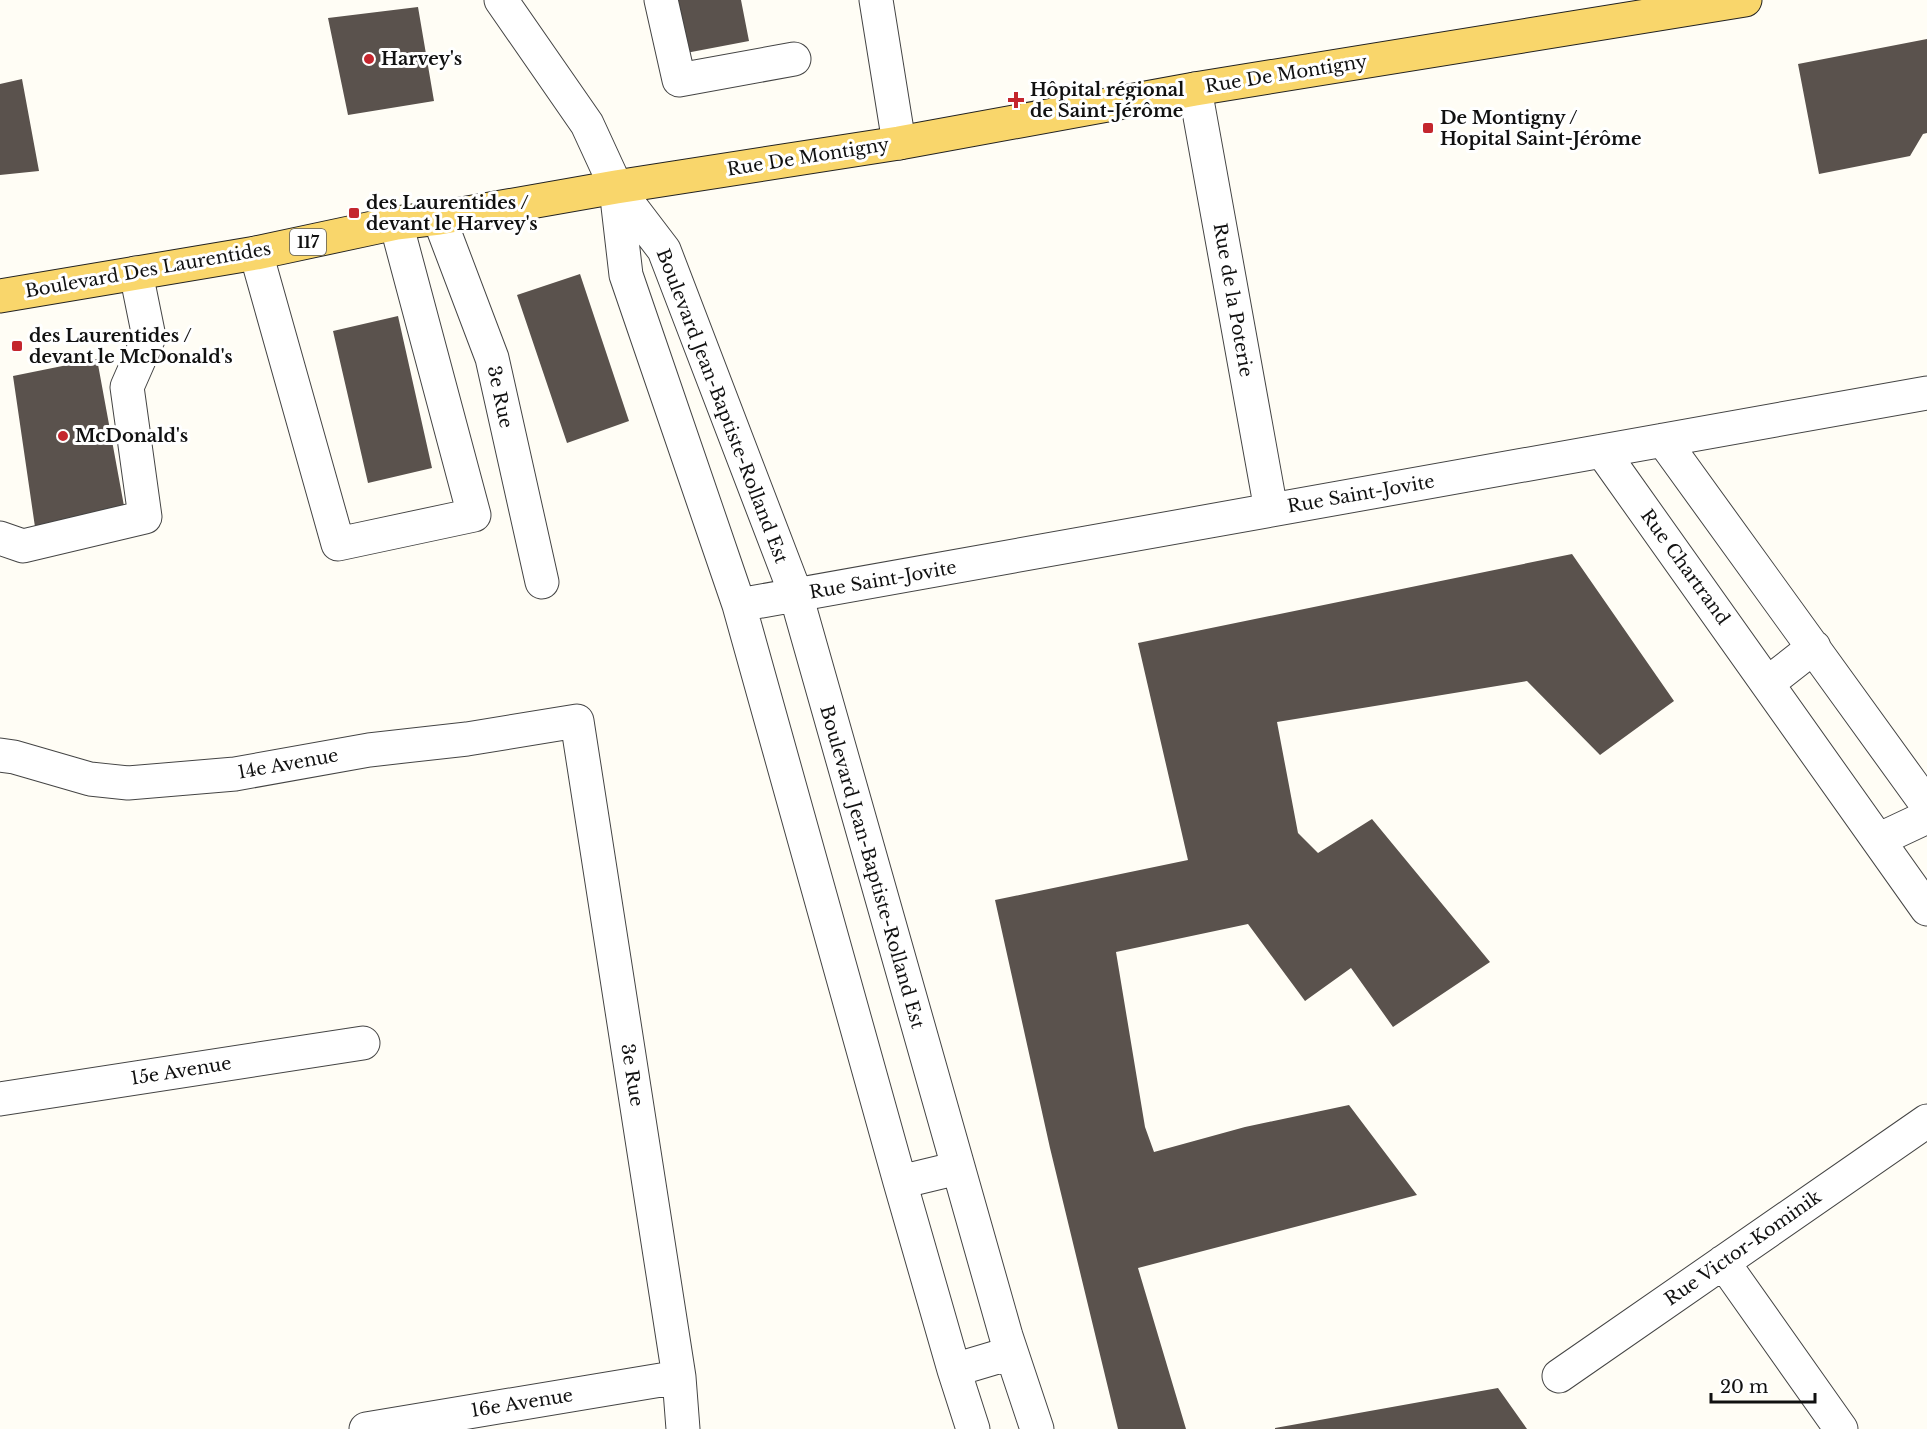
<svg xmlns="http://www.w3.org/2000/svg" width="1927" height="1429" viewBox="0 0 1927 1429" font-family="'Libre Baskerville',serif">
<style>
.building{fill:#5a524d}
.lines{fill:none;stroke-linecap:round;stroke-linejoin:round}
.minor-casing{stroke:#444;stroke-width:35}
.major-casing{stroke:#222;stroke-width:35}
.minor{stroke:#fff;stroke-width:33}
.major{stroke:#f9d66b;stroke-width:33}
.poi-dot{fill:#c4262e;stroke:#fff;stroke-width:2}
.labels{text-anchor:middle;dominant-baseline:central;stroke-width:6;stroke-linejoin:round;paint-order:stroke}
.shield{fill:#fff;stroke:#585858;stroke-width:1.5}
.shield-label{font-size:16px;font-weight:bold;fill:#111}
.poi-label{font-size:18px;font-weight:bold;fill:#111;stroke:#fff;text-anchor:start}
.street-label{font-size:18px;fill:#111;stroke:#fff}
</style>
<rect width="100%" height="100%" fill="#fffdf5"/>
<path class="building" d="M676,0H741L749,41L686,53Z
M418,7L434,101L348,115L328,18Z
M1927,39V133L1923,134L1910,156L1819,174L1798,64Z
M22,79L39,171L0,175V84Z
M580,274L629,421L567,443L517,295Z
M398,316L432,468L368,483L333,331Z
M97,359L124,506L35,527L13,376Z
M1572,554L1674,701L1600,755L1527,681L1277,722L1298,833L1318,853L1372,819L1490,962L1393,1027L1351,968L1305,1001L1248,924L1116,952L1145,1127L1154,1152L1245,1127L1349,1105L1417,1195L1138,1268L1186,1429H1118L1050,1148L995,900L1188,860L1138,643Z
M1498,1388L1527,1429H1275V1428Z"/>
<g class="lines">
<defs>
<path id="minor" d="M501,0L587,124L616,187L664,250L796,595L1006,1336L1037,1429
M661,0L679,80L794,59
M876,0L899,143
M1195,89L1271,510
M616,189L626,275L739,605L900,1182L954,1370L973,1429
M439,218L492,358L542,582
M256,253L338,544L474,515L396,223
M1663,440L1927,805
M1602,451L1927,909
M0,538L23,546L145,517L127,387L149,337L136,273
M739,605L1927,393
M1768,683L1814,647
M0,755L14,757L90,779L128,783L235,774L369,750L467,739L577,721L679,1377L683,1429
M1878,840L1927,817
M0,1099L363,1043
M900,1182L958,1168
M1723,1262L1841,1429
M954,1370L1011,1353
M1559,1376L1927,1121
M366,1429L679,1377"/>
<path id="major" d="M0,296L256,253L396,223L439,218L616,187L899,143L1195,89L1745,0"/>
</defs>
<use href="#minor" class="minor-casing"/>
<use href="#major" class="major-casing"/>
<use href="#minor" class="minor"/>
<use href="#major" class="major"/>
</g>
<g class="poi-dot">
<circle cx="369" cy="59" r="6"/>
<path d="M1013 91h6v6h6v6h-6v6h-6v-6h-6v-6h6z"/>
<rect x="1422" y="122" width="12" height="12" rx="3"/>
<rect x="348" y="207" width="12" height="12" rx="3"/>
<rect x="11" y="340" width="12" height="12" rx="3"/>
<circle cx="63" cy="436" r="6"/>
</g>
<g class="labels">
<rect class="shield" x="290" y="229" width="36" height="26" rx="4.5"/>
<g class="shield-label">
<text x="308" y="242">117</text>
</g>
<g class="poi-label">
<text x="381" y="59">Harvey's</text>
<text x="1030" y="90">Hôpital régional<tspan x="1030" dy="21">de Saint-Jérôme</tspan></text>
<text x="1440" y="118">De Montigny /<tspan x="1440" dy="21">Hopital Saint-Jérôme</tspan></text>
<text x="366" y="203">des Laurentides /<tspan x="366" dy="21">devant le Harvey's</tspan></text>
<text x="29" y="336">des Laurentides /<tspan x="29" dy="21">devant le McDonald's</tspan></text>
<text x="75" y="436">McDonald's</text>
</g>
<g class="street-label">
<text transform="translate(1286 74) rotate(-9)">Rue De Montigny</text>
<text transform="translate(808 157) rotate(-9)">Rue De Montigny</text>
<text transform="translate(148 270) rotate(-10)">Boulevard Des Laurentides</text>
<text transform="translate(1233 300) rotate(80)">Rue de la Poterie</text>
<text transform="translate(500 397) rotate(78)">3e Rue</text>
<text transform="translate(722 406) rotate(69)">Boulevard Jean-Baptiste-Rolland Est</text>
<text transform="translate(1361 494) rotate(-10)">Rue Saint-Jovite</text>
<text transform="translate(1685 567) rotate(54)">Rue Chartrand</text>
<text transform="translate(883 580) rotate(-10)">Rue Saint-Jovite</text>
<text transform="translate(288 764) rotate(-10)">14e Avenue</text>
<text transform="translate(872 867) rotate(74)">Boulevard Jean-Baptiste-Rolland Est</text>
<text transform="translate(181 1071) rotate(-9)">15e Avenue</text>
<text transform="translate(632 1075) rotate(81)">3e Rue</text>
<text transform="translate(1743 1248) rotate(-35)">Rue Victor-Kominik</text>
<text transform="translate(522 1403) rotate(-9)">16e Avenue</text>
</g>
</g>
<path d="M1711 1393v9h104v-9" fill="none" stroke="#111111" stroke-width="3"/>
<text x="1720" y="1393" font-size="18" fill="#111111" stroke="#ffffff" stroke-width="4.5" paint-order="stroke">20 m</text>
</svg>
